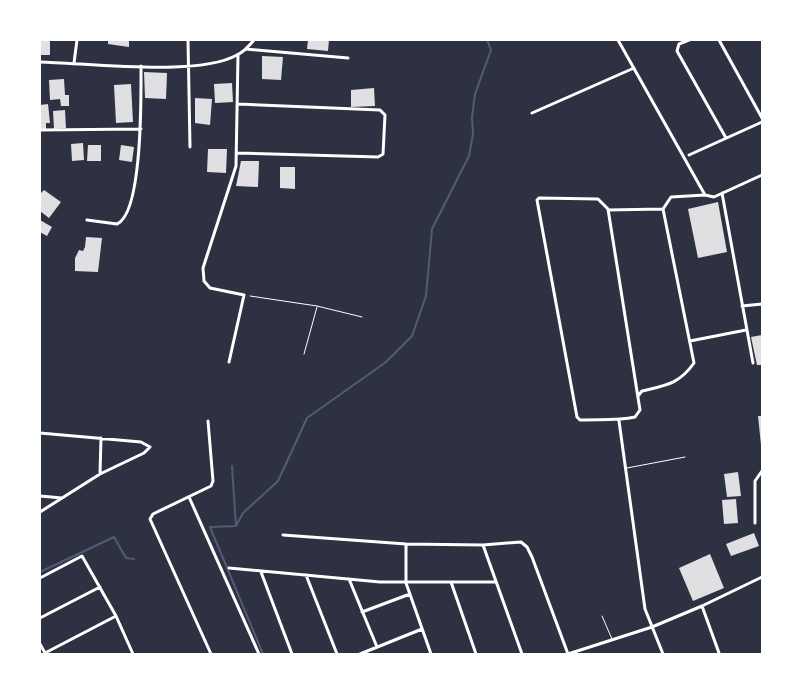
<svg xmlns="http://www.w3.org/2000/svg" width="802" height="694" viewBox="0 0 802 694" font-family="Ubuntu,sans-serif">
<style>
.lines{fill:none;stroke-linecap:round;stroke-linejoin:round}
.stream{stroke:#4f5d75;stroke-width:2}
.building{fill:#e0e0e3}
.path{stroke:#fff;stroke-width:1}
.service{stroke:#fff;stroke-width:1}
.minor{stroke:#fff;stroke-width:3}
</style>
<rect width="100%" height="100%" fill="#2d3142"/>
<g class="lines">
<path class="stream" d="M232,466L236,526
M40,572L114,537L126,558L134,559
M263,654L210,527L236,526L243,513L278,481L307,418L386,362L412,336L426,296L432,229L469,156L473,134L472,117L475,94L491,50L487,40"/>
</g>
<path class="building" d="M40,40H50V55H40Z
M108,40H129V47L108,44Z
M308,40H329L328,51L307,49Z
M262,56L283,57L281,80L262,79Z
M144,72L167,73L166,99L145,98Z
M64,79L65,95H69V106H61L60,99L50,100L49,80Z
M232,83L233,102L215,103L214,84Z
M131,84L133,122L116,123L114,85Z
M374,88L375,106L351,107V90Z
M195,98L212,99L210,125L195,123Z
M48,104L50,123H46V129H40V105Z
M65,110L66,128L54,129L53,111Z
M83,143L84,160L72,161L71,144Z
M88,145H101V161H87Z
M121,145L134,147L132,162L119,160Z
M208,149H227L226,173L207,172Z
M241,161H259L258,187L236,186Z
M280,167H295V189L280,188Z
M44,190L61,202L49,218L40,211V194Z
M718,202L727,252L698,258L688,209Z
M40,220L52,227L47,236L40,232Z
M86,237L102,238L98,272L75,271V258L79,250L83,251L85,247Z
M762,335V365H757L751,337Z
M758,416H762V445H761Z
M738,472L741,496L727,497L724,474Z
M736,499L738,523L724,524L722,500Z
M754,533L759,546L731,556L726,544Z
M710,554L724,588L693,601L679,568Z"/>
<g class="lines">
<path class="path" d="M250,296L317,306L362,317
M304,354L317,307"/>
<path class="service" d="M627,468L685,457
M602,616L612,639"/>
<path class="minor" d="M188,40L190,147
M618,40L705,195L714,197L762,175
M689,40L679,44L677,51L726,138
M719,40L762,118
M246,49L348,58
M40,62C88,63 198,77 237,55C244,52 249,46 254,40
M74,63L77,40
M532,113L634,68
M40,130L141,129
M237,153L378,157L383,154L385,115L380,110L238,104
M689,155L762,122
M722,193L753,363
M539,198L598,199L608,209L640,410L635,417C617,421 599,419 580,420L577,417L537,200Z
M608,210L663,209
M87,220L117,224C143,213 141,93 141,66
M742,306L762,304
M690,341L746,330
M229,362L244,295L210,288L204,281L203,268L236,166L238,55
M638,396L642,391C667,385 679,384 694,363L663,209L671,197L705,195
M208,421L213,481L211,486L153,514L150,519L211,654
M619,421L645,609L663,654
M40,433L141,442L150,447L144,453L100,474L40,512
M100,474L101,438
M40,496L62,498
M189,497L259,654
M755,523V481L762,471
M283,535L406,544L483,545L521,542L527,547L532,557L568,654
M406,544V583L431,654
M483,545L522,654
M229,568L380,582H495
M261,572L292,654
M306,575L337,654
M40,578L82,556L116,616L133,654
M349,579L377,647
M451,582L476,654
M702,606L719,653
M362,612L410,594
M40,618L100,587
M40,644L45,653L116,616
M360,654L422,629
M568,654L652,627L702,606L762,577"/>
</g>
<rect width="802" height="694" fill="none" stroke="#ffffff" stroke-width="82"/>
</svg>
